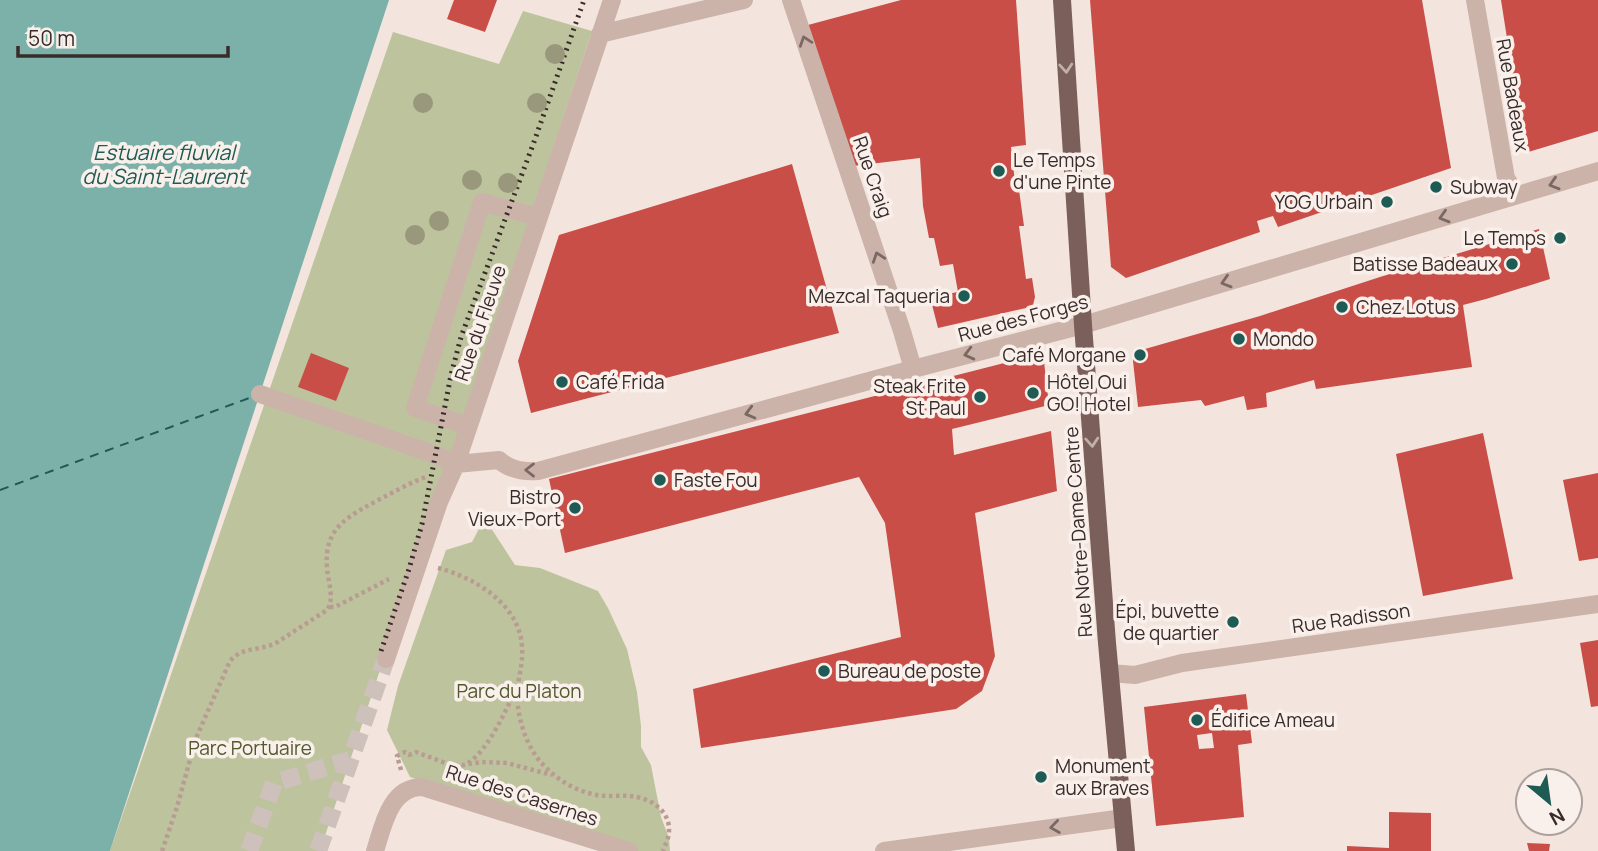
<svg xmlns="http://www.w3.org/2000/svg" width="1598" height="851" viewBox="0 0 1598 851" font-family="Manrope,sans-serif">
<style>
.green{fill:#bdc39d}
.water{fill:#7cb1a9}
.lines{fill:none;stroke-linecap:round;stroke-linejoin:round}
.ferry{stroke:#1e5b54;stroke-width:2;stroke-dasharray:9 7;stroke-linecap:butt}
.building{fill:#c84e47;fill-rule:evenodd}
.minor-tunnel{stroke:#cec0ba;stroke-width:18;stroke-dasharray:18 9;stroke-linecap:butt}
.path{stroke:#b89c93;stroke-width:4.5;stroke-dasharray:3.5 3.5;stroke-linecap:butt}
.minor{stroke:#ccb3a9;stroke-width:18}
.major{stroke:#7b5f5a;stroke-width:18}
.rail{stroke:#392b29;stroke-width:5;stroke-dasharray:2 5;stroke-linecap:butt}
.tree{fill:#99977c}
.oneway{stroke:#7b6863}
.oneway2{stroke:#c1afaa}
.poi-dot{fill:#1e5b54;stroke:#faf0eb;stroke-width:2.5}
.labels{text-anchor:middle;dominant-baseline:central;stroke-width:7;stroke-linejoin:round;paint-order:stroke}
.street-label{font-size:19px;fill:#392b29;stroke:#faf0eb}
.poi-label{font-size:19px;fill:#392b29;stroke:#faf0eb;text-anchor:start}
.park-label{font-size:19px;fill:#50582c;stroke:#faf0eb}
.water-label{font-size:21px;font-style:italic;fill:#1e5b54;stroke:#faf0eb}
</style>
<rect width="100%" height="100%" fill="#f3e5de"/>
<path class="green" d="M523,11L592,31L320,851H110L393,32L499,64Z
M487,522L515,565L540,568L598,591L608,608L627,649L637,692L641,726V747L651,765L661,817L669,838L670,851H633L410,777L387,730L398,686L446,550L472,542L482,523Z"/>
<path class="water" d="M0,0H389L110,851H0Z"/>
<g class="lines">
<path class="ferry" d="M0,490L252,397"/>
</g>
<path class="building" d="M454,0H497L485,32L447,19Z
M901,0H1016L1026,145L1011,147L1016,191L1019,190L1024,226H1019L1026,279L1032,278L1035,297L1033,305L1026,308L938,328L930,297L958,292L953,264L940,266L934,238H929L923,206L920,158L853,166L808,25Z
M1090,0H1422L1451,168L1278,227L1273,216L1257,221L1260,232L1126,278L1111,267Z
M1501,0H1598V131L1525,153Z
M792,164L839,333L531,413L518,361L559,235Z
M1539,229L1550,279L1486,299L1463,305L1472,367L1316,389L1314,380L1266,393L1267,407L1247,410L1244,396L1205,406L1201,400L1138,407L1133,361L1134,355L1138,351L1260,316L1380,277Z
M311,353L349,368L336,401L298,387Z
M1043,353L1049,405L952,429L954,455L1051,431L1057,491L975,513L995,656L982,691L956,709L701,748L693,689L901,637L885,523L859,477L565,553L549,479Z
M1483,433L1513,579L1423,596L1396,454Z
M1598,473V558L1579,561L1563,480Z
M1598,640V706L1591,707L1580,643Z
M1246,694L1252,743L1238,745L1244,817L1156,826L1144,707ZM1212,733L1214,748L1199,749L1197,735Z
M1389,812L1431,813V851H1347V846L1389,848Z
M1527,843L1550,844L1549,851H1529Z"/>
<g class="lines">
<path class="minor-tunnel" d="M249,851L274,783L350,760
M318,851L386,659"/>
<path class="path" d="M438,568C476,578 520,605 522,647C523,660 520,672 518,684C515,709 523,740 539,760C554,778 574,791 597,795C608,797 619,795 629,796C648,797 670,809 669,831C669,838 665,845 663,851
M330,607H335L389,579
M468,763C489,749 505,712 516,689
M401,770L397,756L405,752L409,755L416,752L451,765H463L482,762L507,763L552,775
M162,851L177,807L196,738L230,661C243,646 260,651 276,643L327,610C335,599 328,582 327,568C323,526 351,515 382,498C396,491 411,482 426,477"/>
<path class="minor" d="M791,0L902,331L913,369
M1475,0L1506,178L1509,183V197
M600,34L744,0
M260,394L436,455L456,464L499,460C510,470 524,472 538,471L913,369L1083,325L1598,171
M468,426L415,408L482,202L538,217
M386,659L439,502L456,464L612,0
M1110,673L1135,675L1182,663L1598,604
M375,851C383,826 390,787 422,787L629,851
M884,851L1123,818"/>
<path class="major" d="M1062,0L1083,325L1107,643L1126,851"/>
<path class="rail" d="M381,651L409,569L422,524L451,375L461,337L534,142L584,0"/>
</g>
<g class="tree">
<circle cx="555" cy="54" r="10"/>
<circle cx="423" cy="103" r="10"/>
<circle cx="537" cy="103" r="10"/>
<circle cx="472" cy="180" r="10"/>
<circle cx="508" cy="183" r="10"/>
<circle cx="439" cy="221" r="10"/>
<circle cx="415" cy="235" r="10"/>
</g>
<defs><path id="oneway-chevron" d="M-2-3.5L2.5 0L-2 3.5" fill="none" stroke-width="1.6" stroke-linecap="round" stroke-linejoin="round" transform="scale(1.75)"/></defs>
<g class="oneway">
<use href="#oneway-chevron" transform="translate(805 41) rotate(-109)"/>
<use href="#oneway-chevron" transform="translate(1554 184) rotate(163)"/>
<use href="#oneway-chevron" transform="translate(1444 217) rotate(163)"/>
<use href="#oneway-chevron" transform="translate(878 257) rotate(-109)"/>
<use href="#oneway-chevron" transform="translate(1226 282) rotate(163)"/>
<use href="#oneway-chevron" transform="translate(969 354) rotate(166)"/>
<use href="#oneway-chevron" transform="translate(750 413) rotate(165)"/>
<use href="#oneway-chevron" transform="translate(530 470) rotate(180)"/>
<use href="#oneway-chevron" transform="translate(1055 827) rotate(172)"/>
</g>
<g class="oneway2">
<use href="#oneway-chevron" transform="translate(1066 68) rotate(86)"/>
<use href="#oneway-chevron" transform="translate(1092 442) rotate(86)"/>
</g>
<g class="poi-dot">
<circle cx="999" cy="171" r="7"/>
<circle cx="1436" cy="187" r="7"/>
<circle cx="1387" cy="202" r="7"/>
<circle cx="1560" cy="238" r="7"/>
<circle cx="1512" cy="264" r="7"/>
<circle cx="964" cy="296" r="7"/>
<circle cx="1342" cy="307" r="7"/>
<circle cx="1239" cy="339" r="7"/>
<circle cx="1140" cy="355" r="7"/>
<circle cx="562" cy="382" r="7"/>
<circle cx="1033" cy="393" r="7"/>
<circle cx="980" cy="397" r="7"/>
<circle cx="660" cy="480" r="7"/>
<circle cx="575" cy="508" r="7"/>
<circle cx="1233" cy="622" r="7"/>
<circle cx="824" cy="671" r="7"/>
<circle cx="1197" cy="720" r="7"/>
<circle cx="1041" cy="777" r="7"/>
</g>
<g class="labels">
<g class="street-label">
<text transform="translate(1513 95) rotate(80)">Rue Badeaux</text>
<text transform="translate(873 177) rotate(71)">Rue Craig</text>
<text transform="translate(1023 318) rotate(-15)">Rue des Forges</text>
<text transform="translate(480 323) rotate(-71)">Rue du Fleuve</text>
<text transform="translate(1078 532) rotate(-94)">Rue Notre-Dame Centre</text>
<text transform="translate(1351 618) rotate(-8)">Rue Radisson</text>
<text transform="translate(522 795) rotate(18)">Rue des Casernes</text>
</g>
<g class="poi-label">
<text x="1013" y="160">Le Temps<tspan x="1013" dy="22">d'une Pinte</tspan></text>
<text x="1450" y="187">Subway</text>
<text x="1373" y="202" text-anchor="end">YOG Urbain</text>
<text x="1546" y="238" text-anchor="end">Le Temps</text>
<text x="1498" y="264" text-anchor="end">Batisse Badeaux</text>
<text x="950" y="296" text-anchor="end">Mezcal Taqueria</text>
<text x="1356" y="307">Chez Lotus</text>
<text x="1253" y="339">Mondo</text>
<text x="1126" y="355" text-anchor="end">Café Morgane</text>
<text x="576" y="382">Café Frida</text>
<text x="1047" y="382">Hôtel Oui<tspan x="1047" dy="22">GO! Hotel</tspan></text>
<text x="966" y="386" text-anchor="end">Steak Frite<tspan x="966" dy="22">St Paul</tspan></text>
<text x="674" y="480">Faste Fou</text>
<text x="561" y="497" text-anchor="end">Bistro<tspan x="561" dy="22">Vieux-Port</tspan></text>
<text x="1219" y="611" text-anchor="end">Épi, buvette<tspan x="1219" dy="22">de quartier</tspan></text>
<text x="838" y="671">Bureau de poste</text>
<text x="1211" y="720">Édifice Ameau</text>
<text x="1055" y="766">Monument<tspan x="1055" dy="22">aux Braves</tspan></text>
</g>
<g class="park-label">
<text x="519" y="691">Parc du Platon</text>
<text x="250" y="748">Parc Portuaire</text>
</g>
<g class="water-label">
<text x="164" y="152">Estuaire fluvial<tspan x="164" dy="24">du Saint-Laurent</tspan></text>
</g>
</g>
<g transform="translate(1549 802) rotate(151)"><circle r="33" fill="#faf0eb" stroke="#ada19d" stroke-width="2"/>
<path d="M0-5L12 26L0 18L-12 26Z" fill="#1e5b54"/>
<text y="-10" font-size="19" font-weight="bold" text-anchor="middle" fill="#392b29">N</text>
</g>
<path d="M18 46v10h210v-10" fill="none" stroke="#392b29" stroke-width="3.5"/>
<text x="28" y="46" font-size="21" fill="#392b29" stroke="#faf0eb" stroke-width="5" paint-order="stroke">50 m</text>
</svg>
